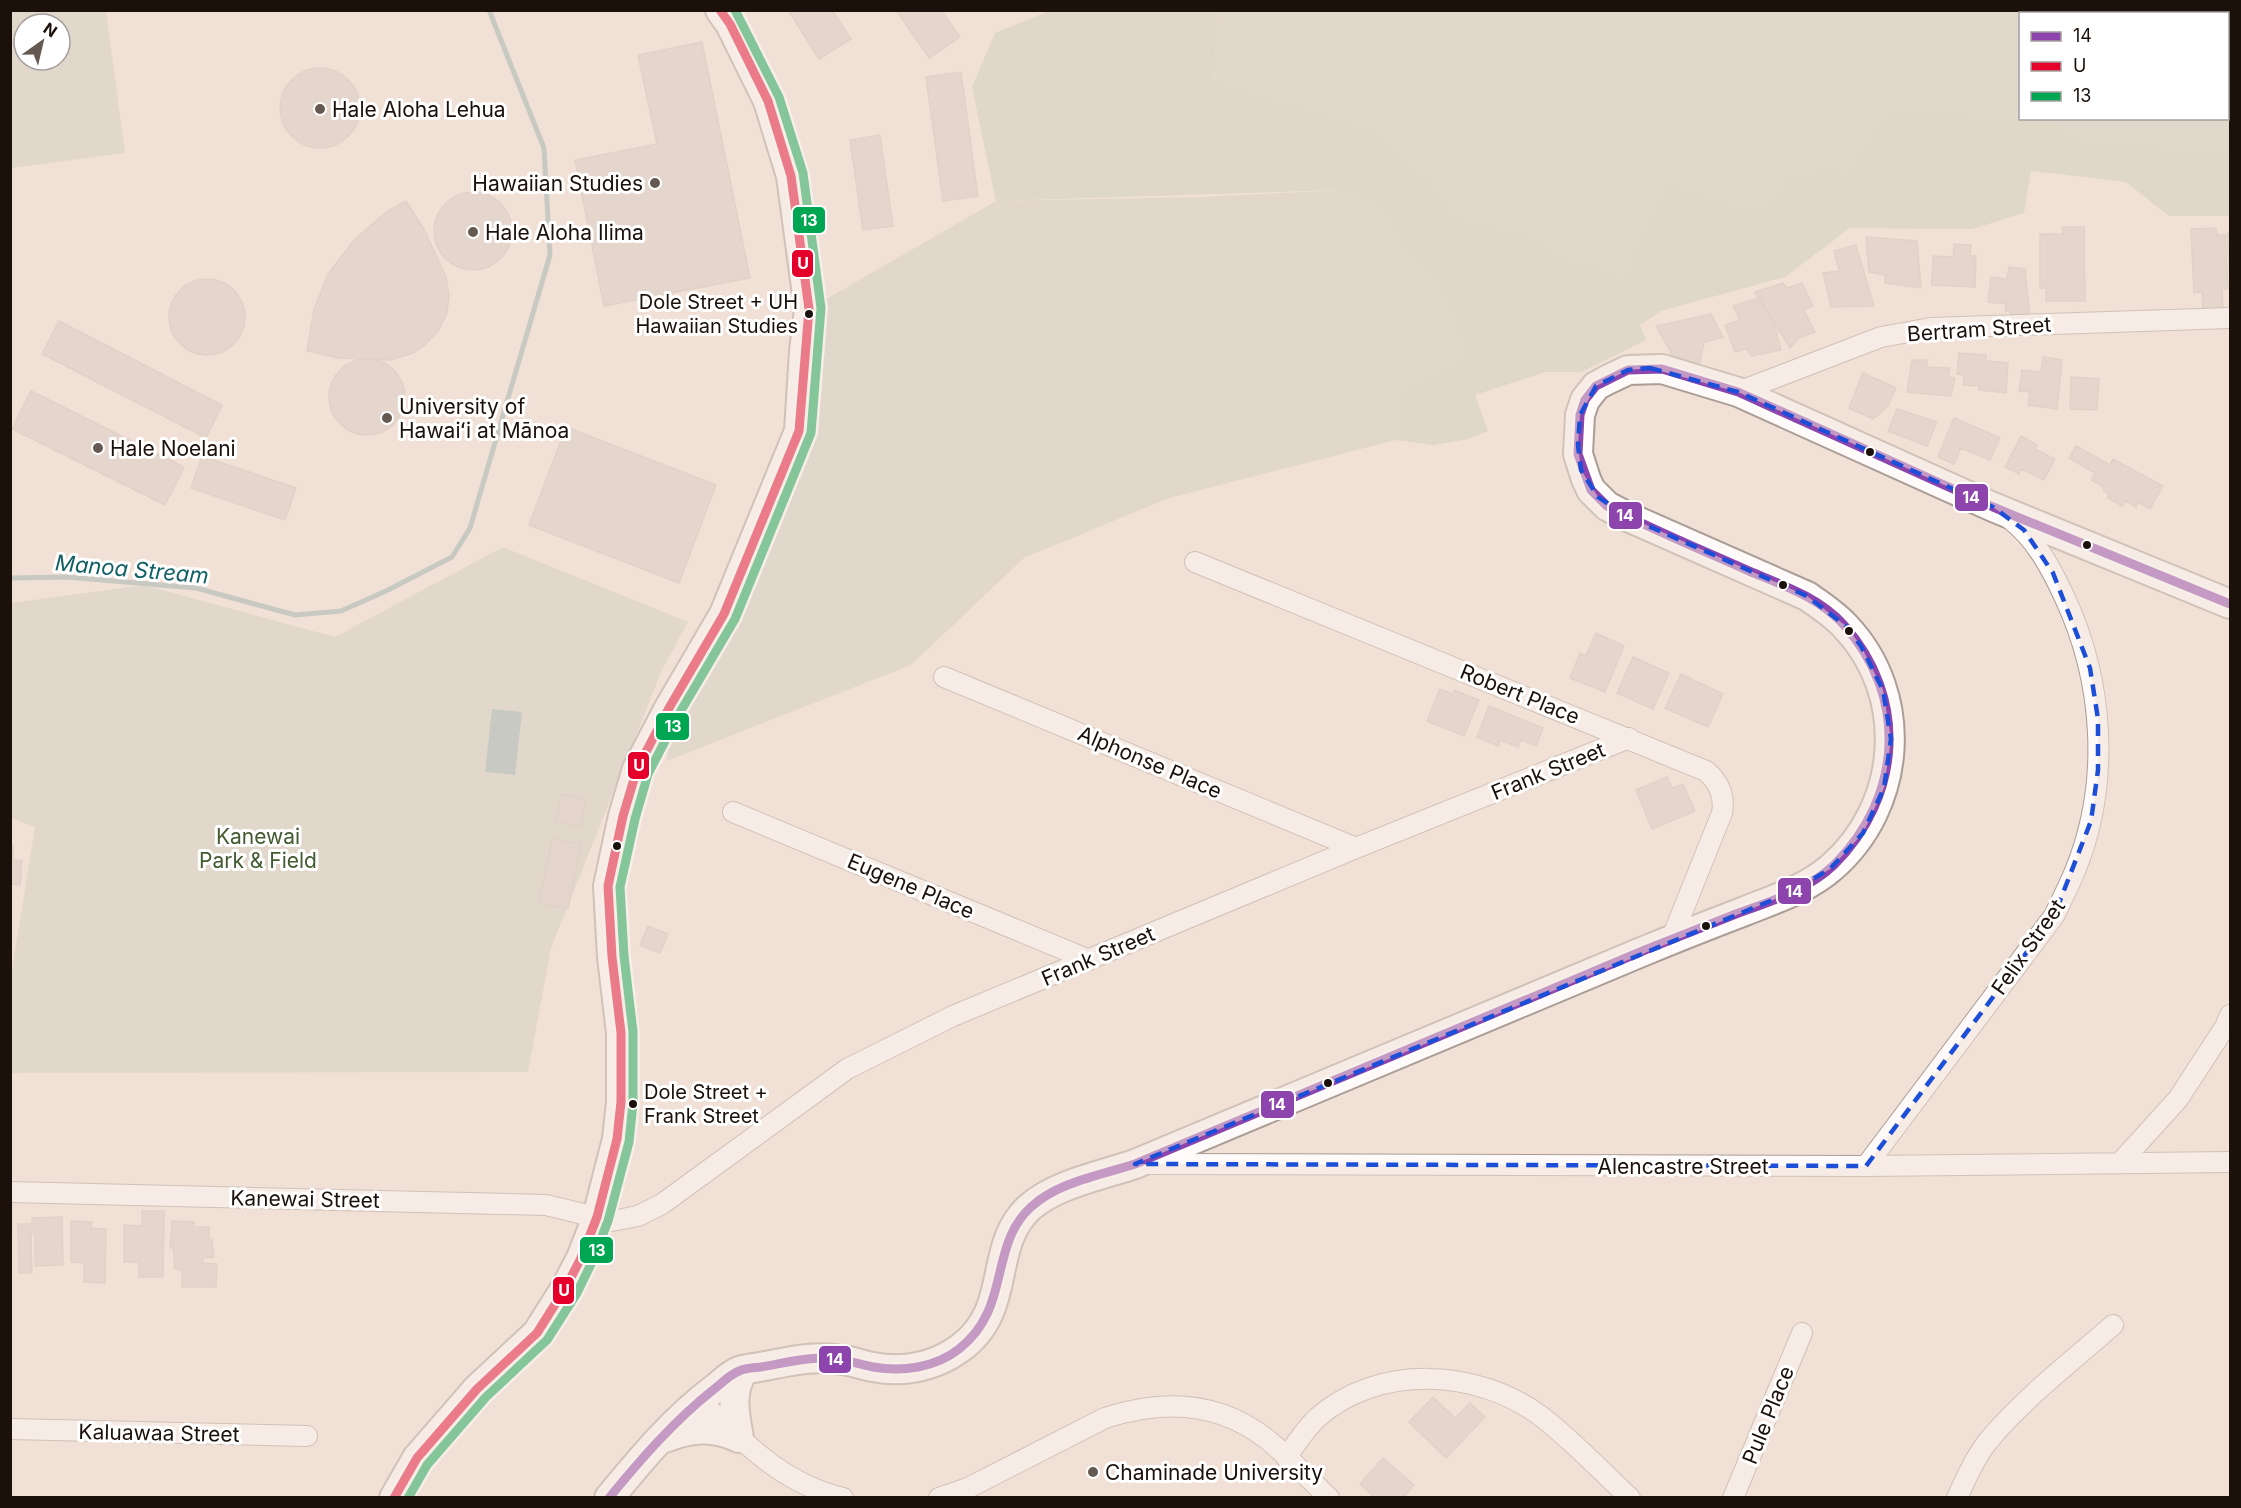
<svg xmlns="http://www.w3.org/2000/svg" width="2241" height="1508" viewBox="0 0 2241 1508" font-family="Inter,sans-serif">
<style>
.green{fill:#cfcebf;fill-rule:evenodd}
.forest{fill:#caccb8}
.water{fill:#98aeac}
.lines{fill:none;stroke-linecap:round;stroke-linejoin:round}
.stream{stroke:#98aeac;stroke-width:5}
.building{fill:#d6c9c1;stroke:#cec0b8;stroke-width:1.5}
.street-casing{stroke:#aa9d95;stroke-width:22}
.secondary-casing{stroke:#aa9d95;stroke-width:32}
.street{stroke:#fdfaf9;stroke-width:20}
.secondary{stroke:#fdfaf9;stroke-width:28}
.bus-1-casing{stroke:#fff;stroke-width:14}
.bus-2-casing{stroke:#fff;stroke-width:14}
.bus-3-casing{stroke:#fff;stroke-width:14}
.bus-1{stroke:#8e44ad;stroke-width:9}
.bus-2{stroke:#e4002b;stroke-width:9}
.bus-3{stroke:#00a651;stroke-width:9}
.marked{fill:none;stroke:#1d4ed8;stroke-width:4.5;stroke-dasharray:12 8;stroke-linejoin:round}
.poi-dot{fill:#665951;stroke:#fff;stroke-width:2}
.bus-dot{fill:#1b100a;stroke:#fff;stroke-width:2}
.labels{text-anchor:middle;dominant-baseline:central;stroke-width:6;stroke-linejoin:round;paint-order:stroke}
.bus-label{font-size:20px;fill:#1b100a;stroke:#fff;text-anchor:end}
.poi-label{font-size:21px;fill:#1b100a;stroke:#fff;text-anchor:start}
.street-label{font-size:21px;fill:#1b100a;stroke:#fff}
.park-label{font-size:21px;fill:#435b31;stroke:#fff}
.water-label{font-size:22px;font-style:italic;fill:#116066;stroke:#fff}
.line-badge{stroke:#fff;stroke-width:2}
.badge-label{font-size:16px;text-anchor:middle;font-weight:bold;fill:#fff}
</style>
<rect width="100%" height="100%" fill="#f1e0d5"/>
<path class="green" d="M10,11H106L125,153L11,168ZM24,24H60V60H24Z
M1219,11H2230V149L2203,154L2140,143L2097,145L2053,124L1965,115L1874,134L1848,172L1829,169L1792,174L1760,208C1729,205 1700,196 1670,186L1654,209L1626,280L1615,271L1565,259L1531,235L1457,217L1434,186L1213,81ZM2020,14H2228V118H2020Z
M1341,190L1381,202L1406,253L1431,276L1451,315L1467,357L1402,390L1396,440L1169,498L1024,558L911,665L667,761L669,708L799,431L809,309L996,201L1200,197Z
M503,547L688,622L662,670L551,948L528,1072L11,1073V976L35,827L11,818V603L144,585L335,637Z"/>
<path class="forest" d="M1049,11H1219L1213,81L1375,132L1434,186L1457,217L1531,235L1565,259L1615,271L1625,280L1654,209L1670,185C1699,196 1729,205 1760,208L1792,174L1829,169L1848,172L1874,134L1892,115H1965L2053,124L2097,145L2140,143L2203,154L2230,149V216H2169L2126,182L2031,171L2024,213L1972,229L1850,228L1785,277L1661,311L1640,325L1646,340L1581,372H1545L1475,395L1488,431L1468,439L1433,445L1396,440L1402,390L1467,357L1451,315L1431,276L1406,253L1380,202L1341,190L996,201L972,87L995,33Z"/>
<path class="water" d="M492,709L522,712L515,775L485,772Z"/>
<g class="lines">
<path class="stream" d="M10,578L67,577L196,588L295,615L341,611L386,591L452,557L470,528L550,255L544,148L489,10"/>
</g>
<path class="building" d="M788,10H832L851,39L819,59Z
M896,10H941L960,37L929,58Z
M702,42L750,278L604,306L575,160L657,144L638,55Z
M280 108a40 40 0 1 1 80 0a40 40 0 1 1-80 0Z
M961,72L978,196L943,201L926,77Z
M880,135L893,226L863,230L850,140Z
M434 231a39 39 0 1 1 78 0a39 39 0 1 1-78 0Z
M406,201L424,229L446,277L449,296L447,313L438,331L425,345L413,353L391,360L338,358L307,351L314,309L328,274L354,240L386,212Z
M2062,227H2084L2085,301H2046V288H2040V234H2063Z
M2216,228L2217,235L2225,234L2228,289H2222L2223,309L2203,310L2202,292L2194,293L2191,229Z
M2227,233H2230V280Z
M1866,237L1917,241L1921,288L1885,283V275L1869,272Z
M1954,244L1971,245L1970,256H1976L1975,287L1932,285L1933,256L1953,257Z
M1856,245L1874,306L1831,307L1823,273L1839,271L1834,251Z
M2009,267L2025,269L2030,319L2011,321L2010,311H2005L2006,304L1988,302L1991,277L2007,279Z
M169 317a38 38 0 1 1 76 0a38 38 0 1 1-76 0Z
M1783,283L1787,288L1802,283L1813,306L1804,310L1815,332L1799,338L1790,348L1755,292Z
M1759,298L1774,322L1781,350L1752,356L1746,349L1735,352L1725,325L1740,320L1733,306Z
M1711,314L1723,337L1704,342L1699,366L1671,358L1670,350L1656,326Z
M59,321L222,405L206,438L42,354Z
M1959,353L1986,355V361L2008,363L2006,393L1979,390V386L1963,385L1964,375L1957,374Z
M2043,357L2062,360L2057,409L2028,405L2030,392L2019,391L2022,370L2041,372Z
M329 397a38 38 0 1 1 76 0a38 38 0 1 1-76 0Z
M1912,360H1928L1926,367L1950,368L1948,376L1955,378L1951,396L1907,392Z
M1863,373L1896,388L1888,406L1873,419L1849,408Z
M2071,377L2099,379L2097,410L2070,409Z
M31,391L184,467L165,505L12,429Z
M1897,409L1937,422L1927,446L1888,431Z
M1954,418L2000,438L1990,460L1961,448L1954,464L1938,457Z
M566,427L716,485L679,583L529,525Z
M2021,436L2037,445L2035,449L2055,459L2044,480L2021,469L2019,474L2005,467Z
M2076,446L2110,465L2113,459L2163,486L2150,509L2138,502L2136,507L2125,501L2122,506L2108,498L2109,494L2103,490L2104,487L2091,480L2095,473L2069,458Z
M202,456L296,488L285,520L191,488Z
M1596,633L1624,646L1605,692L1570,678L1580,653L1586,656Z
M1633,657L1669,673L1653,709L1617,693Z
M1681,674L1723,694L1708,727L1665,708Z
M1440,689L1453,694L1454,690L1479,700L1464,736L1427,721Z
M1489,706L1543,728L1536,746L1521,740L1518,747L1500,740L1498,746L1477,737Z
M1667,777L1672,788L1683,784L1695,811L1652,829L1636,790Z
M561,794L586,799L581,826L556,822Z
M552,839L581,844L568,909L539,903Z
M10,844L13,845V860L22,861L20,885L10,884Z
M648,926L668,934L660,953L640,945Z
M10,1204H12L11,1260H10Z
M142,1211H164L163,1277H139V1262H124V1225L142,1226Z
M62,1217L63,1265L35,1266V1234H31L32,1273H19L18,1224H32V1218Z
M71,1221L92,1222L91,1228L106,1229L105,1283L84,1282V1263L71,1262Z
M172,1221L194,1222V1227H209V1239L212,1240L214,1257L204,1258L202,1263L217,1264L216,1287H182V1271L174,1268V1249L170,1247Z
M1433,1397L1455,1418L1470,1403L1485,1417L1446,1458L1409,1422Z
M1383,1458L1414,1485L1403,1498H1375L1360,1484Z"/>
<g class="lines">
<defs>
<path id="street" d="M1738,392L1881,337L1931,328L2230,318
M1195,562L1706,771C1719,782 1725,796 1722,813L1671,940
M944,677L1356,848
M733,812L1089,960
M2120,1163L2178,1099L2225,1027L2230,1015
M1147,1164L1866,1166L2230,1162
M1866,1166L2054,916C2061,901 2069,886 2075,871C2111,783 2104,681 2064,596C2051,568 2035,538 2010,519
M10,1192L546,1205L612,1221L638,1216L662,1204L847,1069L953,1016L1356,848L1629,738
M699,1400C744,1442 781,1483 843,1498
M10,1429L307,1436
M1286,1457C1296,1445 1305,1429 1317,1418C1379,1363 1479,1369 1542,1417C1573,1441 1601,1471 1630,1498
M939,1498L968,1488L1105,1418C1163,1399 1219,1401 1268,1440C1290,1458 1309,1479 1329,1498
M1733,1498L1802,1333
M1957,1498C1966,1478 1975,1458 1988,1441C2024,1398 2071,1362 2113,1325"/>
<path id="secondary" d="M739,1438C735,1414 729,1392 744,1370
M662,1439C689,1428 712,1425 739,1438
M394,1498L417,1458L477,1389L537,1333L566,1287L581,1258L597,1217L617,1139L621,1102V1033L612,957L608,886L623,816L637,769L669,708L724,614L799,431L804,351L809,309L791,176L768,101L730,24L720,10
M609,1498C642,1458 675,1418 717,1387C723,1382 731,1374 739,1371C746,1368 757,1368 765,1366C791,1361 815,1355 842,1360C852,1361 862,1365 873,1367C903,1373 934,1367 959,1349C1015,1309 986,1247 1030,1207C1056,1184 1103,1175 1135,1164C1305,1093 1474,1022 1644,951C1678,937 1711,924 1745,911C1775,899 1807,889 1832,867C1902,806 1911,695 1845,626C1834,614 1820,605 1807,596L1628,517L1607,506L1591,490L1586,479L1578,454L1580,415L1585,400L1596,386L1607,380L1628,370L1662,369L1738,392L1993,507L2230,604"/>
</defs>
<use href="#street" class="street-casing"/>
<use href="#secondary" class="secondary-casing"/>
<use href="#street" class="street"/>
<use href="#secondary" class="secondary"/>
<defs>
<path id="bus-1" d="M609,1498C641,1459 674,1421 713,1390C721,1384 729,1375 739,1371C746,1368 753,1368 761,1367C785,1363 808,1356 833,1359C846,1360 859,1364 873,1367C902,1372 935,1368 959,1349C1012,1308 988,1246 1031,1207C1058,1182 1101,1175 1135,1164C1305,1093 1475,1021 1645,950C1675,938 1706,926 1736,914C1769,902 1808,890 1834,865C1902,797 1909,698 1844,625C1819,597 1782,585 1749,571C1702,550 1653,530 1607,506L1591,490L1578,454L1580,415L1585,400L1596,386L1628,370L1662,369L1738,392L1993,507L2230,604"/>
<path id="bus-2" d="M394,1498L417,1458L477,1389L537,1333L566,1287L581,1258L597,1217L617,1139L621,1102V1033L612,957L608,886L623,816L637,769L669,708L724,614L799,431L809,309L791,176L768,101L730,24L720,10"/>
<path id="bus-3" d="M408,1498L427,1465L486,1397L547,1340L577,1293L592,1262L608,1221L629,1142L633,1103V1032L624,956L620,887L635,819L648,774L679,714L735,619L811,433L821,308L803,173L779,97L735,10"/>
</defs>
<use href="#bus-1" class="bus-1-casing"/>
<use href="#bus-2" class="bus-2-casing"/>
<use href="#bus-3" class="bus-3-casing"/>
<use href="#bus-1" class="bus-1"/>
<use href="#bus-2" class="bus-2"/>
<use href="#bus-3" class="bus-3"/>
</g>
<path d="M0 0H2241V1508H0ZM1650,368L1738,392L1993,507L2024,530L2053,573L2090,668L2098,719V770L2091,821L2054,916L1866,1166L1135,1164L1787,894L1830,869L1863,833L1884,788L1891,739L1883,690L1861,646L1846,626L1807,596L1628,517L1598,497L1581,470L1578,445L1580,415L1596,386L1628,370Z" fill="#f1e0d5" fill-opacity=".55" fill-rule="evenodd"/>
<path class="marked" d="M1650,368L1738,392L1993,507L2024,530L2053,573L2090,668L2098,719V770L2091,821L2054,916L1866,1166L1135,1164L1787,894L1830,869L1863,833L1884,788L1891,739L1883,690L1861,646L1846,626L1807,596L1628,517L1598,497L1581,470L1578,445L1580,415L1596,386L1628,370Z"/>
<g class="poi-dot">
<circle cx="320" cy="109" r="6"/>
<circle cx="655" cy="183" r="6"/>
<circle cx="473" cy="232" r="6"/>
<circle cx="387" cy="418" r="6"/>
<circle cx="98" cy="448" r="6"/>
<circle cx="1093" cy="1472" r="6"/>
</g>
<g class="bus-dot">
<circle cx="809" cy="314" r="5"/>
<circle cx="1870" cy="452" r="5"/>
<circle cx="2087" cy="545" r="5"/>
<circle cx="1783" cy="585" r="5"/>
<circle cx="1849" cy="631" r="5"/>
<circle cx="617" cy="846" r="5"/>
<circle cx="1706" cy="926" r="5"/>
<circle cx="1328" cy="1083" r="5"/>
<circle cx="633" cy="1104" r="5"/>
</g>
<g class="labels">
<g class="bus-label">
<text x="798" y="302">Dole Street + UH<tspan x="798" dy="24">Hawaiian Studies</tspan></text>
<text x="644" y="1092" text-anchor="start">Dole Street +<tspan x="644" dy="24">Frank Street</tspan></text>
</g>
<g class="poi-label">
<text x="332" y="109">Hale Aloha Lehua</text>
<text x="643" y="183" text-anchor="end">Hawaiian Studies</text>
<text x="485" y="232">Hale Aloha Ilima</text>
<text x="399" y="406">University of<tspan x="399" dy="24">Hawaiʻi at Mānoa</tspan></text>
<text x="110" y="448">Hale Noelani</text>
<text x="1105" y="1472">Chaminade University</text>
</g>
<g class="street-label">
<text transform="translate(1979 329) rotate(-4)">Bertram Street</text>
<text transform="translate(1520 694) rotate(22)">Robert Place</text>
<text transform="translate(1150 762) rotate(23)">Alphonse Place</text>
<text transform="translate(1548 771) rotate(-22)">Frank Street</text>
<text transform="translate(911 886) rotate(23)">Eugene Place</text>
<text transform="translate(2028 947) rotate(-55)">Felix Street</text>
<text transform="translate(1098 956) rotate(-23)">Frank Street</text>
<text x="1683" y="1166">Alencastre Street</text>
<text transform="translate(305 1199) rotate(1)">Kanewai Street</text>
<text transform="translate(1768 1415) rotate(-68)">Pule Place</text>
<text transform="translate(159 1433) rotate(1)">Kaluawaa Street</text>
</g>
<g class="park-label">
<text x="258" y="836">Kanewai<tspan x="258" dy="24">Park &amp; Field</tspan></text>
</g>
<g class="water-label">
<text transform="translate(132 569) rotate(5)">Manoa Stream</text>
</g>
</g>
<g class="line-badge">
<rect x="792" y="206" width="34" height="28" rx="6" fill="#00a651"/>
<rect x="791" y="249" width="23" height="29" rx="6" fill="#e4002b"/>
<rect x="1954" y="483" width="35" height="29" rx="6" fill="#8e44ad"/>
<rect x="1608" y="501" width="35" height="29" rx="6" fill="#8e44ad"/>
<rect x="655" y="712" width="35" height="29" rx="6" fill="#00a651"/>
<rect x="627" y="751" width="23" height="29" rx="6" fill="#e4002b"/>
<rect x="1777" y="877" width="35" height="28" rx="6" fill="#8e44ad"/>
<rect x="1260" y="1090" width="35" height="29" rx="6" fill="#8e44ad"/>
<rect x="579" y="1236" width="35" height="28" rx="6" fill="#00a651"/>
<rect x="552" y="1276" width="23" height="29" rx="6" fill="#e4002b"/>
<rect x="818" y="1345" width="34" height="29" rx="6" fill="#8e44ad"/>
</g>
<g class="badge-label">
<text x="809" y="226">13</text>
<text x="803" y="269">U</text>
<text x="1971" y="503">14</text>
<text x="1625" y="521">14</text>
<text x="673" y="732">13</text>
<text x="639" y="771">U</text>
<text x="1794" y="897">14</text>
<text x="1277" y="1110">14</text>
<text x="597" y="1256">13</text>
<text x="564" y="1296">U</text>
<text x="835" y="1365">14</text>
</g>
<rect width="2241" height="1508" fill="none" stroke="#1b100a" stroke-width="24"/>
<rect x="2019" y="12" width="210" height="108" fill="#ffffff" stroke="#a49f9d" stroke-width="1.5"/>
<rect x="2031" y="32" width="30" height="9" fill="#8e44ad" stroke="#a49f9d" stroke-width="1.5"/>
<text x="2073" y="42" font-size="18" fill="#1b100a">14</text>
<rect x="2031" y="62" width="30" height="9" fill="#e4002b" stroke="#a49f9d" stroke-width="1.5"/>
<text x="2073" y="72" font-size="18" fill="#1b100a">U</text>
<rect x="2031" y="92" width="30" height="9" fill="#00a651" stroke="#a49f9d" stroke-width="1.5"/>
<text x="2073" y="102" font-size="18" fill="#1b100a">13</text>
<g transform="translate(42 42) rotate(34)"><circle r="28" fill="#ffffff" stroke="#a49f9d" stroke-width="1.5"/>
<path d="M0-4.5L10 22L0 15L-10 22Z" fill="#665951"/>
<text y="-9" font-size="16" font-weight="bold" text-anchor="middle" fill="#1b100a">N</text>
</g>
</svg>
